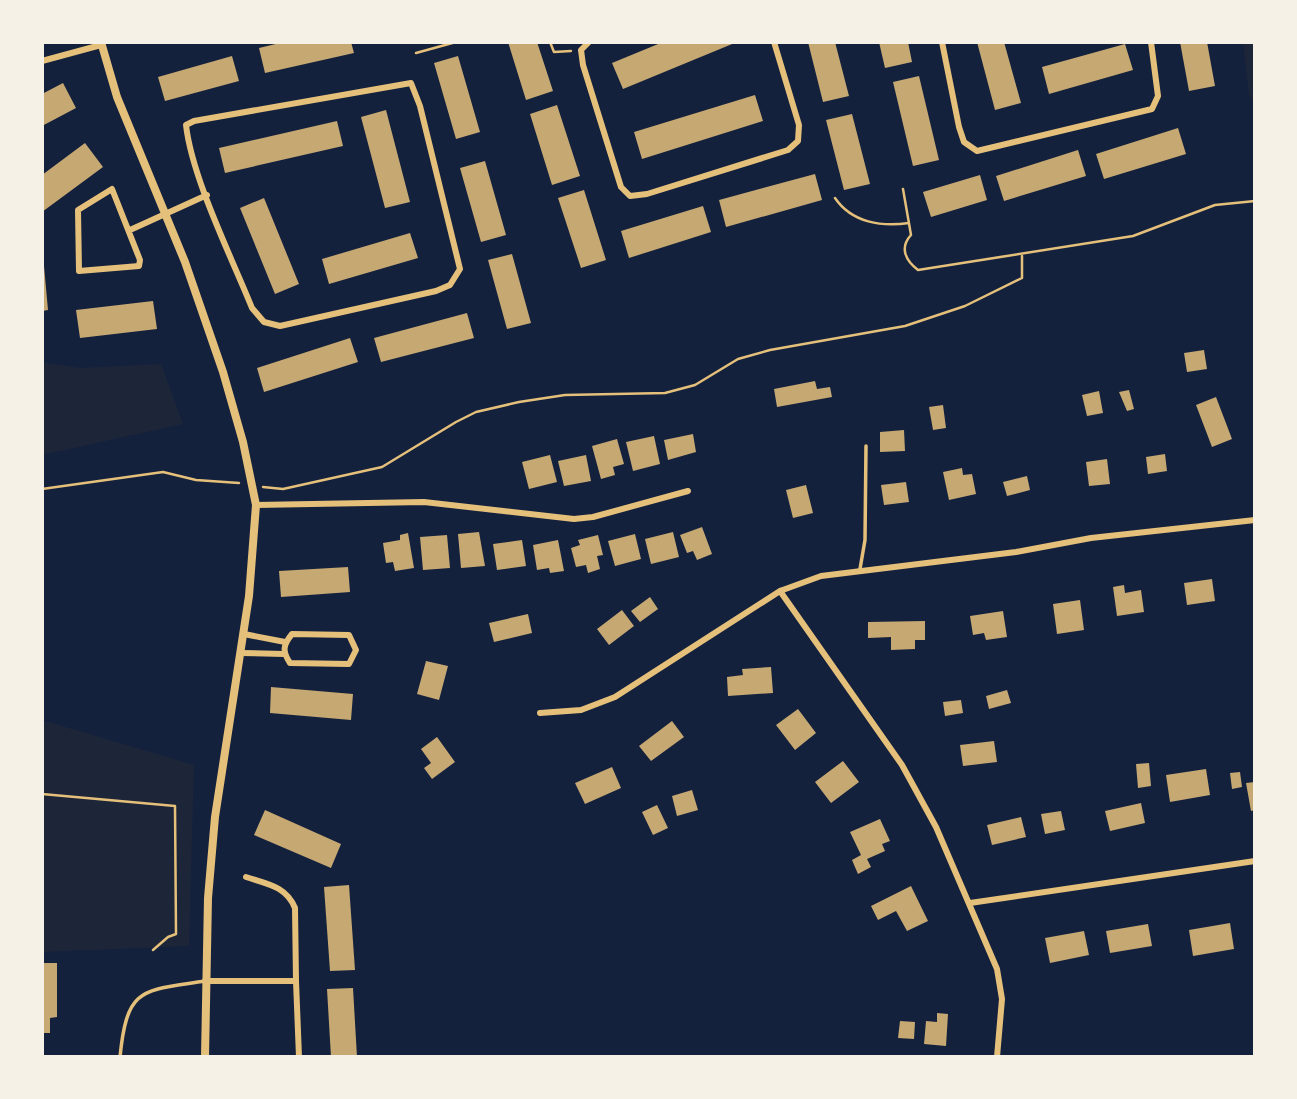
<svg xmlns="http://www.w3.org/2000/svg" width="1297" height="1099" viewBox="0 0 1297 1099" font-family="'Varela Round',sans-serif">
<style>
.green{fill:#1d2539}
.building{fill:#c6a872}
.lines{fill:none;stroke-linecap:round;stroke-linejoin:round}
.path{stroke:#e5c07b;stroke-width:2.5}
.service{stroke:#e5c07b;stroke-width:3.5}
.minor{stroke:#e5c07b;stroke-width:6}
.tertiary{stroke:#e5c07b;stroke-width:8}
</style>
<rect width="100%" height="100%" fill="#14213d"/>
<path class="green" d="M1243,42H1255V105L1249,95Z
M42,362L80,368L161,364L183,424L42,455Z
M42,720L194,765L189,946L42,952Z"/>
<path class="building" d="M284,42H351L354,53L265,73L259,48Z
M508,42H537L553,91L526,100Z
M663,42H737L623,89L612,63Z
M808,42H835L849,96L823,102Z
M879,42H908L912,62L885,68Z
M977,42H1004L1021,103L995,110Z
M1180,42H1207L1215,86L1189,91Z
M1125,44L1133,70L1049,94L1042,67Z
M232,56L239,81L165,101L158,77Z
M458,56L480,132L456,139L434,63Z
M919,76L939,160L913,166L893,82Z
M63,83L76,108L42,126V94Z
M755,95L763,121L642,159L634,132Z
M557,105L580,176L552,185L530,114Z
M386,110L410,202L385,208L361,117Z
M852,114L870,184L844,190L826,120Z
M337,121L343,146L225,173L219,148Z
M1178,128L1186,154L1104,179L1096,154Z
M85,143L103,167L42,212V175Z
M1078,150L1086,176L1004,201L996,176Z
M485,161L506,235L481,242L460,168Z
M815,174L822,200L726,227L719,200Z
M980,175L987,200L931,217L923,192Z
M584,190L606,260L581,268L558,198Z
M264,198L299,284L275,294L240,208Z
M703,206L711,232L629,258L621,231Z
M410,233L418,258L329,284L322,259Z
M512,254L531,323L507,329L488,260Z
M44,266L48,310L42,311V267Z
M153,301L157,329L80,338L76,310Z
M467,313L474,338L381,362L374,338Z
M350,338L358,362L264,392L257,368Z
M1204,350L1207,369L1187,372L1184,353Z
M815,381L817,389L830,387L832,397L777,407L774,389Z
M1129,390L1134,409L1127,411L1119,392Z
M1099,391L1103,413L1087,416L1082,395Z
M1216,397L1232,439L1212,447L1196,405Z
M943,405L946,428L933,430L929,407Z
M904,430L905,451L880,452V432Z
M693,434L696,452L668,460L664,440Z
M654,436L660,464L633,471L626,442Z
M617,439L624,464L613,467L615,475L601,479L592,446Z
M1165,454L1167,471L1148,474L1146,457Z
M550,455L557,482L529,489L522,462Z
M586,455L591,481L564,486L558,461Z
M1107,459L1110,484L1089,486L1086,462Z
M962,468L963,475L972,474L976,494L949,500L943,472Z
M1027,476L1030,490L1007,496L1003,482Z
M906,482L909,502L884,505L881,485Z
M806,485L813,513L793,518L786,490Z
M702,527L712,554L697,560L693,551L687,553L680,535Z
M479,532L485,566L461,568L458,534Z
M673,532L679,557L651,564L645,539Z
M408,533L414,568L395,571L393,562L386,563L383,543L400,540V535Z
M635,534L641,559L615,566L608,541Z
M447,535L450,568L423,570L420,537Z
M598,535L603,555L597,556L600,569L588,573L586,565L576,567L571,548L580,545L578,540Z
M522,540L526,566L497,570L493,544Z
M558,540L564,571L550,573L549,568L537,570L533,545Z
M348,567L350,592L281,597L279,571Z
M1212,579L1215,601L1187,605L1184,583Z
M1124,585L1125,593L1141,590L1144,612L1117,616L1113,587Z
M650,597L658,609L640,622L631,611Z
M1080,600L1084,630L1057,634L1053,604Z
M622,610L634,626L609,645L597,629Z
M1003,611L1007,637L986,640L984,633L973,635L970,616Z
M528,614L532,633L494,642L489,623Z
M925,621V640H915V649L891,650V637L868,638V622Z
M426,661L448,666L439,700L417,694Z
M771,667L773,693L728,696L727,677L743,675L742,669Z
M271,687L353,694L351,720L270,713Z
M1007,690L1011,703L989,709L986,696Z
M961,700L963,713L945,716L943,702Z
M798,709L816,733L795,750L776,725Z
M672,721L684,737L651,761L639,746Z
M437,737L455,762L432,779L424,768L431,763L421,749Z
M994,741L997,762L963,766L960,745Z
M843,761L859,782L831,803L815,782Z
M1149,763L1151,786L1138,788L1136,764Z
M612,767L621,788L585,804L575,783Z
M1206,769L1210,795L1170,802L1166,775Z
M1240,772L1242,787L1232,789L1230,773Z
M1255,782V810L1251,811L1246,783Z
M692,790L698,810L677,816L672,796Z
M1141,803L1145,823L1110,831L1105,811Z
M657,805L668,828L653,835L642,812Z
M265,810L341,844L331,868L254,835Z
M1061,811L1065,830L1045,834L1041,814Z
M1021,817L1026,837L992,845L987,825Z
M880,819L890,841L882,844L885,851L867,859L871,867L858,874L852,860L861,855L850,832Z
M349,885L355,970L330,971L324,887Z
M911,886L928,921L907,931L896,911L878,920L871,906Z
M1230,923L1234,949L1193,956L1189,930Z
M1148,924L1152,946L1110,953L1106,931Z
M1084,931L1089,955L1050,963L1045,938Z
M42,963H57V1017L50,1018V1033H42Z
M353,988L357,1057H331L327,989Z
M937,1013L948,1014L946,1046L924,1044L926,1021L937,1022Z
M900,1021L915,1022L914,1039L898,1038Z"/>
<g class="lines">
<path class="path" d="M550,42L554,52L571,51
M416,53L456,42
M903,189L911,235C899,248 906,261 918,270L1133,236L1215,205L1255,201
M835,198C852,223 882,227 909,223
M263,487L283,489L382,467L456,422L476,412L519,402L565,395L665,393L695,385L738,359L770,350L905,326L965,306L1022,278V256
M42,489L163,472L196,480L239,483
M42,794L175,806L176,934L168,937L153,950"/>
<path class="service" d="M860,569L865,540L866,446
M120,1057C127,986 142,991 205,981"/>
<path class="minor" d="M589,42L581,50L583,65L621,187L630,196L647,194L788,150L798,141L799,125L774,42
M942,42L959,127L964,142L977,151L1152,109L1158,96L1151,42
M42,61L101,45
M411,83L420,106L460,269L450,285L436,291L280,326L264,322L252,308C231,256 192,178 186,125L194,121Z
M112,189L140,260L139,266L79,271L78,210Z
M130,230L207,195
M256,505L424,502L574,519L593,517L688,491
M780,591L902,765L936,827L997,969L1002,999L997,1057
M244,634L285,642
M292,634L349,635L356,650L349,664L290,663C282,651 283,645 292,634Z
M240,653L284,654
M540,713L581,710L615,697L780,591L821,576L1016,552L1091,538L1255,520
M246,877C267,884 286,886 295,908L296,981
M970,903L1255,861
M205,981H296L299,1057"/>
<path class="tertiary" d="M101,42L117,97L185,262L223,372L243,442L256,505L249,596L215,817L208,898L205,1057"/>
</g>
<rect width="1297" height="1099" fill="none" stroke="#f6f1e7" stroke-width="88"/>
</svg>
